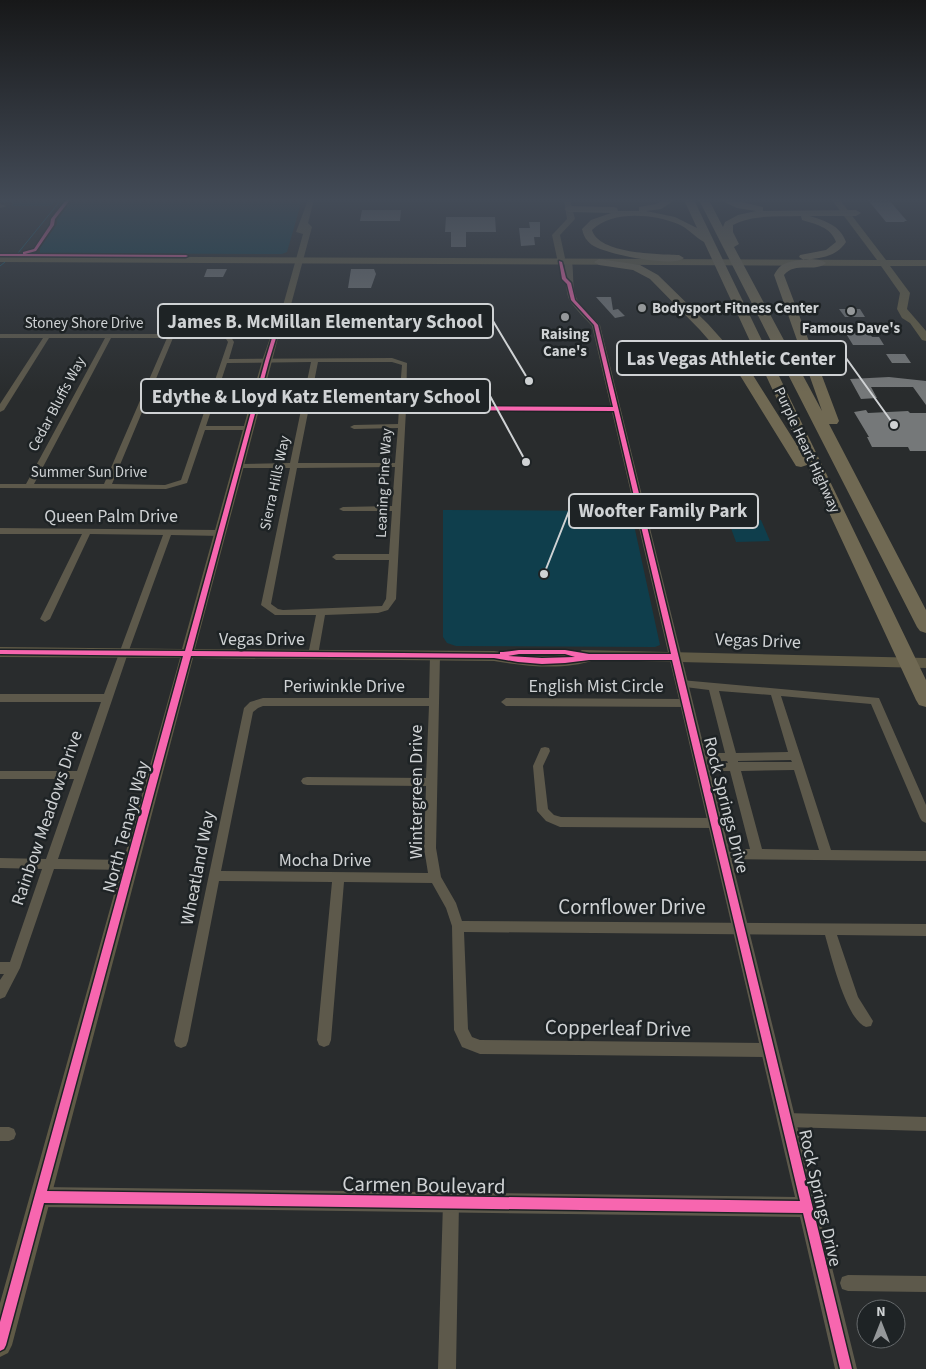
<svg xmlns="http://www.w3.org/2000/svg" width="926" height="1369" viewBox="0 0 926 1369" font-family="'Source Sans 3',sans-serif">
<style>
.green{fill:#0f3e4c}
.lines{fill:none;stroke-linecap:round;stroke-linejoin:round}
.stream{stroke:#166278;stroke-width:1}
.building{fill:#757879}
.minor{fill:#5d594b;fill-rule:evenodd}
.tertiary{fill:#5d594b;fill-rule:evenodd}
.secondary{fill:#5f5a46;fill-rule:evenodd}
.primary{fill:#655f46;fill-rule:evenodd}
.motorway{fill:#706953;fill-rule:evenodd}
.cycleway-casing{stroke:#1e2325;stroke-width:3}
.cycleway{fill:#f766af;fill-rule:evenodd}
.poi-dot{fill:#95989a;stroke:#1e2325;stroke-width:2}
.labels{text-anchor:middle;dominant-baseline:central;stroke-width:5;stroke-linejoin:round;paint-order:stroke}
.far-poi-label{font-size:15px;font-weight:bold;fill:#cfd2d4;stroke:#1e2325}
.far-street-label{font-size:15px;fill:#cfd2d4;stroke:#1e2325}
.street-label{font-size:18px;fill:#cfd2d4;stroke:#1e2325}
.near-street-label{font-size:21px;fill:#cfd2d4;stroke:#1e2325}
.leader{fill:none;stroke:#cfd2d4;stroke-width:2}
.callout-dot{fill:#cfd2d4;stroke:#1e2325;stroke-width:2}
.callout{fill:#1e2325;stroke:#cfd2d4;stroke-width:2}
.callout-label{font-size:19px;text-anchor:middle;font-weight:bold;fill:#cfd2d4}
</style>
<rect width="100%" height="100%" fill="#292c2d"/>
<path class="green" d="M0,200H56L51,206H12L13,203H0Z
M72,200H302L287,252L282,254L40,253V248L57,224V220Z
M443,510L631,511L660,645L655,647L456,646L447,643L443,637Z
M728,520H761L770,541L736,542Z"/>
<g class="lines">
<path class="stream" d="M18,253L61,200
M0,266L5,262"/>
</g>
<path class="building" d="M868,200H889L907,221H904L905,222H886Z
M362,210H401L400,221H360Z
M446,217H495L496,232H466V247H451V232H445Z
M529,222H540V237H534L535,245L521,246L519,228H530Z
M207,269H227L223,277H204Z
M351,269H374L376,274L371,288H348Z
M596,297H611L613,310L618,309L625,316L615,318Z
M839,309H860L865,317H845Z
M845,332H869L872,337H879L884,345H853Z
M886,354H905L911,363H892Z
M889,377L926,381V405L913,387H871L877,398L861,399L850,379Z
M866,410L868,413L908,411L910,413H926V451H910L908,447H872L867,437H869L854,412Z"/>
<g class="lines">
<path class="minor" d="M66,200H70L56,219L55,225L37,251H33L32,250L49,225L50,219Z
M0,204L7,206L0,208Z
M0,334H220L231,337L234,342L229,359L392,358L407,363L406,406L616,407L620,409L616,411L406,410L396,599L388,610L378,613L325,615L318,655L313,658L308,655L316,615H275L261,605L290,468H239L235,466L239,464L290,463L311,362L227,363L206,426H250L254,428L250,430H205L187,483L166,489L0,488V484H26L105,338H49L4,410L0,412V404L43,338H0ZM111,338H167L104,484H34ZM173,338H220L226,339L228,342L181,480L165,485L112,484ZM318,362H392L402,365L400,389L358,390L355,392L358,394L400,393L398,424L354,425L350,427L354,429L398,428L395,463H298ZM395,467L392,506L343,507L339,509L343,511H392L389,554H336L332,557L336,560H389L386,599L382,606L283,610L278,609L271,604L297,468Z
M0,528L221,530L225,533L221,536L171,535L128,653L58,859L131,860L135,861L137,865L135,869L131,870L54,869L20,968L5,997L0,999V980L4,974H0V962H10L42,869L0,868V858L46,859L74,779H0V771H77L101,702H0V694H104L163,535L90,534L50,619L45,622L40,619L82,534H0Z
M435,652L440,655L436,848L441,877L456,903L462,921L926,924V936L837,935L858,997L873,1021L871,1026L866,1027C846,1020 831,955 825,935L464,932L468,1029L472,1037L480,1040L770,1043L775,1045L777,1050L775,1055L770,1057L480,1054L462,1047L454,1030L452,926L446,908L432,883L344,882L331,1040L329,1045L324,1047L319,1045L317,1040L332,882L219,881L188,1041L186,1046L181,1048L176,1046L174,1041L244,708L250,702L263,698H429L430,655ZM263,706H429L426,778L307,777L303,778L301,781L303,784L307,785L426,786L424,848L428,873L221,871L253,712L258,708Z
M681,680L879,698L926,805V823L922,821L920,818L871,704L781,696L831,850L926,851V861L722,859L718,857L716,854L718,851L722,849H750L730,771H701L697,770L696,767L697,764L701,763H728L727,761H698L694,760L693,757L694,754L698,753H725L709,690L677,686L676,684ZM719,691L771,695L788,752L736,753ZM791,760L792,762H738V761ZM794,770L819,850L762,849L741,771Z
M506,698L685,699L690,703L685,707L506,706L501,702Z
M545,747L549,748L550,751L543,766L548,809L554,815L561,817L715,818L719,820L721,823L719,826L715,828L560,827L546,821L537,811L533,766L541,748Z
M786,1113L926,1117V1131L786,1127L781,1125L779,1120L781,1115Z
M0,1127H9L14,1129L16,1134L14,1139L9,1141H0Z
M451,1195L456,1198L459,1203L456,1369H438L443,1203L446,1198Z
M848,1275L926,1276V1292L848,1291L842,1289L840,1283L842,1277Z"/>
<path class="tertiary" d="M568,260L572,262C574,274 572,286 576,297C580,308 593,316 600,325L857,1369H835L800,1217L41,1207L34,1204L31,1197L34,1190L41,1187L795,1197L592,326C585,318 576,310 570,301C565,293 566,273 564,262Z"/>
<path class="secondary" d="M308,200H314L308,223L312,227L285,327L278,338L272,361L195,649L494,651L530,656H553L576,654L582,650L926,658V668L594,660C564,671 525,666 494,661L193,658L12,1345L8,1353L0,1357V1303L180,658L0,657V647L182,649L262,361L270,338L277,327L303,234L296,232Z
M564,200H570L575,219L560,235L565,258L563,264H560L556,262L557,258L552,235L567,219Z"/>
<path class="primary" d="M832,200H840L886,260H926V266H890L910,293L907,309L926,331V341L922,340L910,323L902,318L897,309L900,293L881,266L0,262V256L877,260Z"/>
<path class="motorway" d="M664,200H675L661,209L646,211L675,217L697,228L684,200H694L926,680V707L919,705L916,700L807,465L801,467L796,466L741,377L700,330L650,279L633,270L599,265L594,262L599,259L640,265L658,275L708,324L751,372L802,453L704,242C695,237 688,228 678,224C654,214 612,210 592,230C599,254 657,254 679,255L684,258C674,268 605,254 592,245C586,240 584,237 582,229L591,220L611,213L569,212L564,209L569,206L614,207L617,208L618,211H639V207L656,204Z
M699,200H709L723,227L725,222L738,215L756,211L737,208L720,200H733L763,207V211L856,210L861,213L856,216H810C825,221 840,225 846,242C836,257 821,258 804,260L799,257L800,255L826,250L836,242C831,227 815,224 802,220L801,216C778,217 754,214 733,225V232L739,244L734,247L822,411L774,275C776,271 778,268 782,265C791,260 818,256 826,263C815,273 795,261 784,275L839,421L837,424H829L926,610V633L920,631L917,627Z"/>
<defs>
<path id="cycleway" d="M66,200H70L55,219L54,225L36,251L25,254L186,255L188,256L186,257L0,256V254H23V252L34,249L50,225L51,219Z
M559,261L562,262L566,278L571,283L575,300L598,325L852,1369H840L803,1213L44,1203L6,1345L4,1349L0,1351V1322L183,656L0,654V650L185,651L265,361L272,338L279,327L281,319L283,318L285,319L283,327L276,338L269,361L192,651L500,654V652H503L519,650H565L589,654H671L614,411L402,410L399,408L402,406L613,407L594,325L571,300L567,284L562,279ZM519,654H565L575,657L542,658L508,656ZM191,656L494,658L518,662L542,664L565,663L589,660H672L800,1201L47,1191Z"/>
</defs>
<use href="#cycleway" class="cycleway-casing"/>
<use href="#cycleway" class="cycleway"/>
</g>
<linearGradient id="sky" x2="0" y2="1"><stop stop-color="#171819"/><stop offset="0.51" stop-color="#434b57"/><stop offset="1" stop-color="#434b57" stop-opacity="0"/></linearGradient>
<rect width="926" height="392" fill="url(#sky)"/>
<g class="poi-dot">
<circle cx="642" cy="308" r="5"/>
<circle cx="851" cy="311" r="5"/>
<circle cx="565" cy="317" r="5"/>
</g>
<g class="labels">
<g class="far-poi-label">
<text x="652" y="308" text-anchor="start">Bodysport Fitness Center</text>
<text x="851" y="328">Famous Dave's</text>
<text x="565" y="334">Raising<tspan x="565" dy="17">Cane's</tspan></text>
</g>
<g class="far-street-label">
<text x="84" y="323">Stoney Shore Drive</text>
<text transform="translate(57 404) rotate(-62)">Cedar Bluffs Way</text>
<text transform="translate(807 450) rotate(65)">Purple Heart Highway</text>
<text x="89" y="472">Summer Sun Drive</text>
<text transform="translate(275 483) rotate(-78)">Sierra Hills Way</text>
<text transform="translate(384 483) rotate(-87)">Leaning Pine Way</text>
</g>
<g class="street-label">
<text x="111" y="516">Queen Palm Drive</text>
<text x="262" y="639">Vegas Drive</text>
<text transform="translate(758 641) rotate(2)">Vegas Drive</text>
<text x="344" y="686">Periwinkle Drive</text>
<text x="596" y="686">English Mist Circle</text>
<text transform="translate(416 792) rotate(-90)">Wintergreen Drive</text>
<text transform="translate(726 805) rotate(76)">Rock Springs Drive</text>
<text transform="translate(47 818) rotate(-71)">Rainbow Meadows Drive</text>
<text transform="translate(126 827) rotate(-75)">North Tenaya Way</text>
<text x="325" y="860">Mocha Drive</text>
<text transform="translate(198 868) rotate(-79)">Wheatland Way</text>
<text transform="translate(820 1198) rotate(77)">Rock Springs Drive</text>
</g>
<g class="near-street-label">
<text x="632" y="907">Cornflower Drive</text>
<text transform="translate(618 1028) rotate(1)">Copperleaf Drive</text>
<text transform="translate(424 1185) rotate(1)">Carmen Boulevard</text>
</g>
</g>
<path class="leader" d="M529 381L493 321M894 425L846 358M526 462L490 396M544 574L569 511"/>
<g class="callout-dot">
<circle cx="529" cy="381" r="5"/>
<circle cx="894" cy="425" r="5"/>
<circle cx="526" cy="462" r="5"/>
<circle cx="544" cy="574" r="5"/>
</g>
<g class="callout">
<rect x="158" y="304" width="335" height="34" rx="5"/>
<rect x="617" y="341" width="229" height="34" rx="5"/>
<rect x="141" y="379" width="349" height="34" rx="5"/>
<rect x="569" y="494" width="189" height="34" rx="5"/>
</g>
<g class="callout-label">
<text x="325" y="328">James B. McMillan Elementary School</text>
<text x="731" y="365">Las Vegas Athletic Center</text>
<text x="316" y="403">Edythe &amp; Lloyd Katz Elementary School</text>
<text x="663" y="517">Woofter Family Park</text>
</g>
<g transform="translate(881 1324)"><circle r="24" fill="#1e2325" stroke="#65696b"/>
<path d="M0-4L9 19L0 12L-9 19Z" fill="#95989a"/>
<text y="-8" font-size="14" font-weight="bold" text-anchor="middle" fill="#cfd2d4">N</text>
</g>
</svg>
